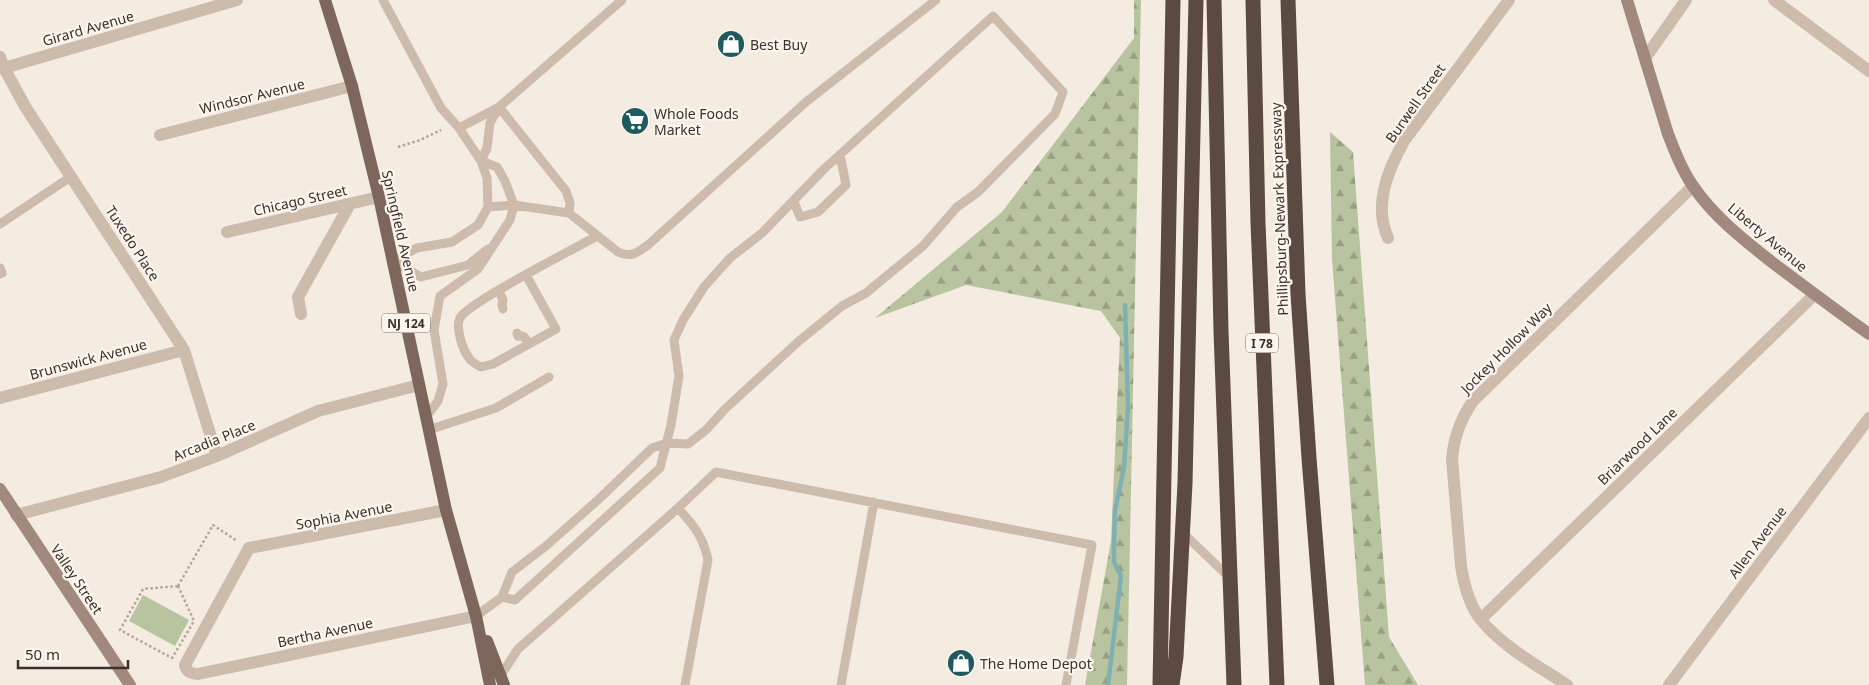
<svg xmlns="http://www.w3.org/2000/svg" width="1869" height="685" viewBox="0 0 1869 685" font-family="'Noto Sans',sans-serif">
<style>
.forest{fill:url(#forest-firs)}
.garden{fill:#b8c4a0}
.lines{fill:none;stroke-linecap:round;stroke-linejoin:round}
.stream{stroke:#7fb0b2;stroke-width:4.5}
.path{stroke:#b9a596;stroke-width:2.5;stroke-dasharray:2.5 2.5;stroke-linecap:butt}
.lane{stroke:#cdbbac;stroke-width:9}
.street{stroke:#cdbbac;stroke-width:12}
.secondary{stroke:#a18a7d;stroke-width:12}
.primary{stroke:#7d675c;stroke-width:12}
.highway{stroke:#5c4a42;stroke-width:15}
.labels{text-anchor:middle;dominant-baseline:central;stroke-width:4.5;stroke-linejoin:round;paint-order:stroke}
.shield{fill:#fbf5ee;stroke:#756b66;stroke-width:1}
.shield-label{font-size:12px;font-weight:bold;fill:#3b302b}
.street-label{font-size:14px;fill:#3b302b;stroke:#fbf5ee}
.poi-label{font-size:14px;fill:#3b302b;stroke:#fbf5ee;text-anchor:start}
</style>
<defs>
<pattern id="forest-firs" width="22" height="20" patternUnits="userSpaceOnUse" patternTransform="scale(1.25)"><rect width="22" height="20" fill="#b8c4a0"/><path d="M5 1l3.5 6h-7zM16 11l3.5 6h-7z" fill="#97a083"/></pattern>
</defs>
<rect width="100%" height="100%" fill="#f4ebe1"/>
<path class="forest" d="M1134,0H1141L1127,685H1085L1111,541L1120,338L1101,311L966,285L875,318L1002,212L1134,38Z
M1330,132L1353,152L1389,637L1418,685H1365L1332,259Z"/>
<path class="garden" d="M143,595L189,620L175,646L129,621Z"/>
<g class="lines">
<path class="stream" d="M1108,685L1121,576L1114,562V544L1115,510L1124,468L1128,407L1125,305"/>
<path class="path" d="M398,147L420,140L441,130
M178,586L194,621L172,658L120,630L143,589Z
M178,586L213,525L237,541"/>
<path class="lane" d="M383,0L441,108L459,128L481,161L487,178L488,207L478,225L452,242L417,248L393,261
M499,107L566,191L570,203L569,213
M459,128L499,107L622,0
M481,161L487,148L490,123L499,107
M794,202L800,217L818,212L846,185L840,155
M488,207L514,205L569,213L618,252C631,258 637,253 648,245L806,102L936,0
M0,224L72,176
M393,261L421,277L468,265L488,249
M0,268L2,273L0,274
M526,275L556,329L493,364L481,367C477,365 471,362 469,358C463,350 455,328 460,318C467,303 576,248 597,236
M499,291L503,300L502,305L503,309
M517,333L518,336H523L529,343
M426,417L438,401L443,384L434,330L440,296L478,269L510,220L514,205L505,181L497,167L481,161
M428,430L496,408L549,377
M678,508C694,526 703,536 708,560L685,685
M1183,533L1230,578
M476,616L502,597L512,572L546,546L599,499L652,448L667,443L688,444L706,430L725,409L799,341L842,306L866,293L923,246L957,207L978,192L1055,114L1063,92L993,16L824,169L762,233L730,258L704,287L683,320L674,340L679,376L671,425L660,468L515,600L502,597
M501,675L518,649L678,508L716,472L1092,545L1066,685
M841,685L874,502"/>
<path class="street" d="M1774,0L1869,71
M0,57L4,68L26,108L184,350L217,456
M1646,57L1686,0
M4,68L237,0
M160,135L352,86
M227,232L379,197
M1388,238C1373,205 1388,170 1404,141L1509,0
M301,314L298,297L350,204
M0,398L184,350
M446,510L249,548L185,665C186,672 192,674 198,674L476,616
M16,515L161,477L217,456L318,411L419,385
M1481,619L1814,295
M1567,685C1538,666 1503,647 1481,620C1469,605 1464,585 1461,566L1452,459C1454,437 1460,420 1473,401L1693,186
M1669,685L1869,418"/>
<path class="secondary" d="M1627,0L1668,134C1675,152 1682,170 1693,186C1714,217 1744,240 1773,263C1805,287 1837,311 1869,334
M0,489L130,685"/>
<path class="primary" d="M325,0L352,86L379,197L446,510L476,616L490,685
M487,641L504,685"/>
<path class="highway" d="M1214,0L1221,331L1234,685
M1253,0L1258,223L1277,685
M1288,0L1298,294L1309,458L1327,685
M1160,685L1173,0
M1172,685L1176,657L1185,483L1196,0"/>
</g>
<defs>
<symbol id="shop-disc" viewBox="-11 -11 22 22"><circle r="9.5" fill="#1f5a5e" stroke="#fbf5ee"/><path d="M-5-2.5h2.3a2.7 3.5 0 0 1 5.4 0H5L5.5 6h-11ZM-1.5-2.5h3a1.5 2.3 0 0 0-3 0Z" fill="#fff"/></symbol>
<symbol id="supermarket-disc" viewBox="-11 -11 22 22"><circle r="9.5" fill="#1f5a5e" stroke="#fbf5ee"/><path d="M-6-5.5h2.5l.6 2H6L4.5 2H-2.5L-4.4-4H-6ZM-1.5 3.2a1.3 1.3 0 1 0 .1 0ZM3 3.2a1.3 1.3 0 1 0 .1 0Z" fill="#fff"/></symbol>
</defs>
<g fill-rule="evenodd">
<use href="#shop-disc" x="715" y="28" width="32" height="32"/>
<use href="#supermarket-disc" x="619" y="105" width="32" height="32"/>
<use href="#shop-disc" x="945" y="647" width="32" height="32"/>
</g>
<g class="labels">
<g class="shield">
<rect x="382" y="313.5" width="48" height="19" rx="4"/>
<rect x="1246" y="333.5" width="32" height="19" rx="4"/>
</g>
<g class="shield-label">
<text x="406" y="323">NJ 124</text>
<text x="1262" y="343">I 78</text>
</g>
<g class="street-label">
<text transform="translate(88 28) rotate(-16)">Girard Avenue</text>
<text transform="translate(252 96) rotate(-14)">Windsor Avenue</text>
<text transform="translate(1415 103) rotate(-55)">Burwell Street</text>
<text transform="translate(300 200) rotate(-13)">Chicago Street</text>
<text transform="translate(1279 209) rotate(-92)">Phillipsburg-Newark Expressway</text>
<text transform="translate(401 231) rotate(77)">Springfield Avenue</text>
<text transform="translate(1768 237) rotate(40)">Liberty Avenue</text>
<text transform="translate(133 243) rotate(57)">Tuxedo Place</text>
<text transform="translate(1506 348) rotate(-45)">Jockey Hollow Way</text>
<text transform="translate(88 359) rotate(-15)">Brunswick Avenue</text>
<text transform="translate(214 440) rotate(-22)">Arcadia Place</text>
<text transform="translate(1637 446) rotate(-44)">Briarwood Lane</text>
<text transform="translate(344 515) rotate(-11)">Sophia Avenue</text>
<text transform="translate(1757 542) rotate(-53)">Allen Avenue</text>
<text transform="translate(77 579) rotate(56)">Valley Street</text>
<text transform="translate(325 632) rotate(-12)">Bertha Avenue</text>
</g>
<g class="poi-label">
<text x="750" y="44">Best Buy</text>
<text x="654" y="113">Whole Foods<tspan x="654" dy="16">Market</tspan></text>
<text x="980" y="663">The Home Depot</text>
</g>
</g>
<path d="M18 660v8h110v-8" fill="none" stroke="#3b302b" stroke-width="2.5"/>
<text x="25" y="660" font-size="15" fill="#3b302b" stroke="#fbf5ee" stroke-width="4" paint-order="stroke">50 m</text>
</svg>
